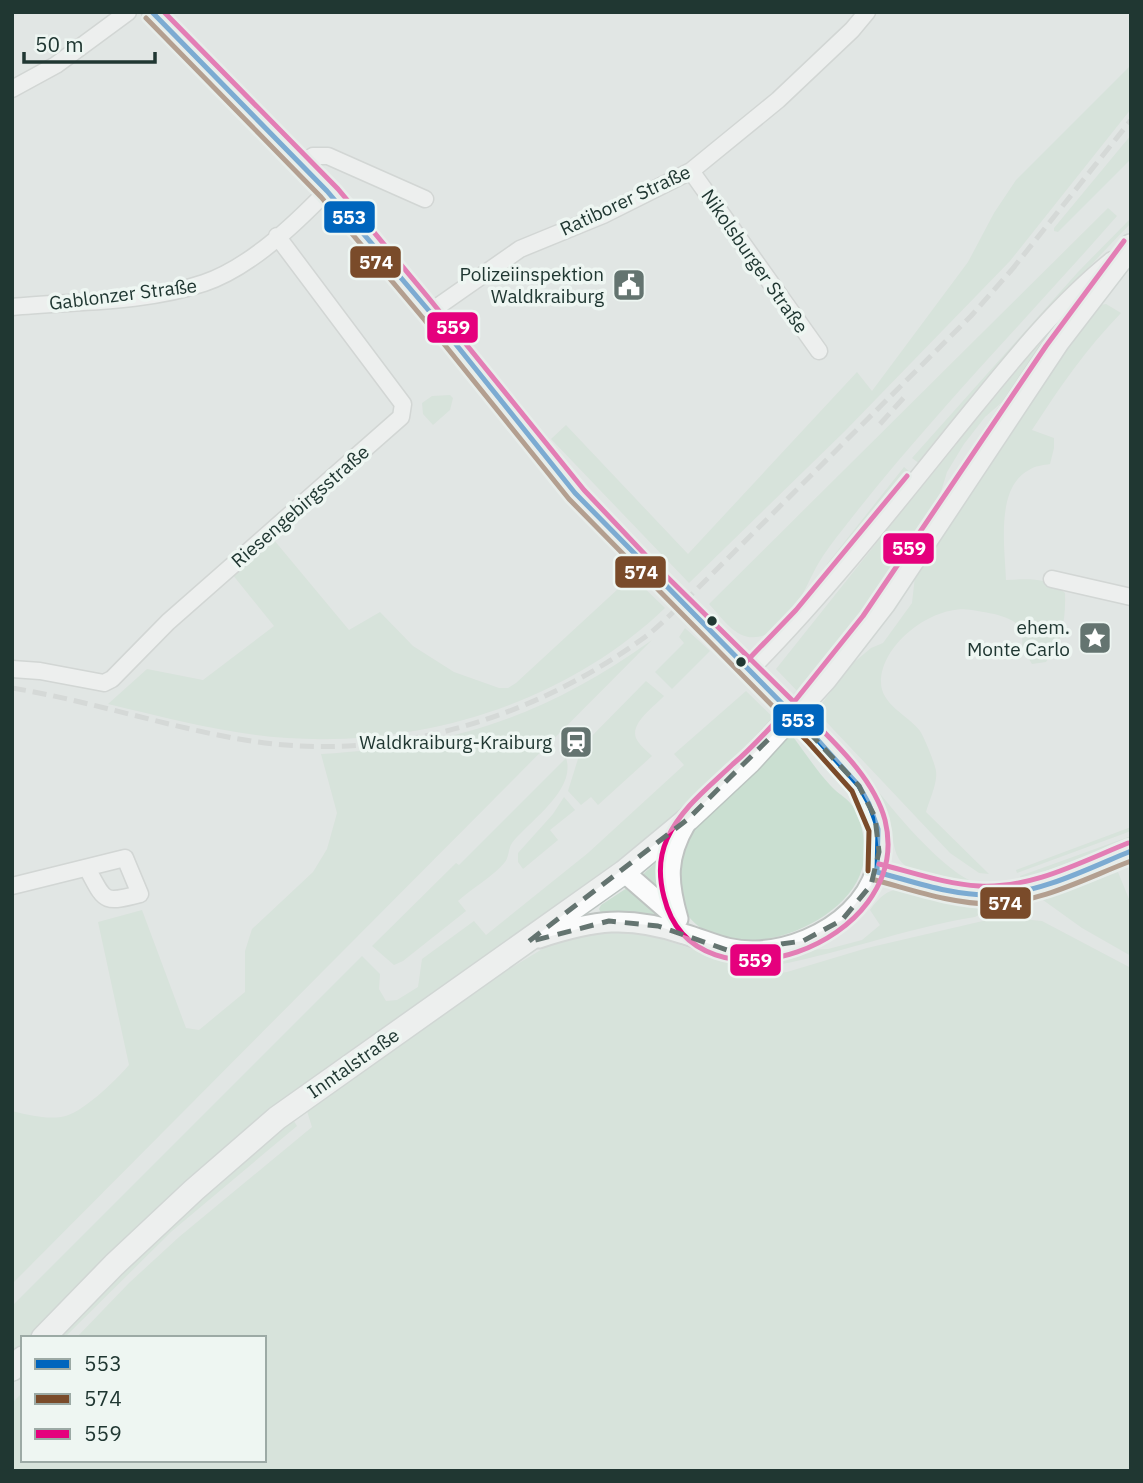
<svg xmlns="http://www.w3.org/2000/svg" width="1143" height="1483" viewBox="0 0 1143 1483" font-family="'IBM Plex Sans',sans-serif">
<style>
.green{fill:#cadfd1}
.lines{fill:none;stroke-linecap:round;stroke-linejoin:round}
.minor-casing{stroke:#bec3c1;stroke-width:19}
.tertiary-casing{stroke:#bec3c1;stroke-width:23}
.secondary-casing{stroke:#bcc4c1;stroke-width:26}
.minor{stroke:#fafbfb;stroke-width:16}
.tertiary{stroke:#fafbfb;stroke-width:19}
.secondary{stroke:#fafbfb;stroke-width:23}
.rail{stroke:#c5c9c8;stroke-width:5;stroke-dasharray:14 7;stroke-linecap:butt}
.tertiary-bridge-casing{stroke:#bec3c1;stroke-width:23;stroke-linecap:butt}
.tertiary-bridge{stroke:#fafbfb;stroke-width:19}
.bus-1-casing{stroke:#eef6f2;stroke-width:10}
.bus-2-casing{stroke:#eef6f2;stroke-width:10}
.bus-3-casing{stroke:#eef6f2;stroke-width:10}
.bus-1{stroke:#0065bd;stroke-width:5}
.bus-2{stroke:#7a4b2a;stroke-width:5}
.bus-3{stroke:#e5007d;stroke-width:5}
.marked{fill:none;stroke:#647470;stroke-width:5;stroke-dasharray:14 9;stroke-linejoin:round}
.bus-dot{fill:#203732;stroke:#eef6f2;stroke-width:2.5}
.labels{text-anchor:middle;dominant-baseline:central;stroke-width:7;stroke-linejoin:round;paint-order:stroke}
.street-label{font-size:19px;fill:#203732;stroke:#eef6f2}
.poi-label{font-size:19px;fill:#203732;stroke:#eef6f2;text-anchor:end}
.line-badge{stroke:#eef6f2;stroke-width:2.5}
.badge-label{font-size:19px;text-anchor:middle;font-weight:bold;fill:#fff}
</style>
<rect width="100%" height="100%" fill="#e1e6e4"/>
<path class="green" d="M1131,65V109L1010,261L845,431L689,583L551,439L566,425L688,554L857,372L872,391L968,262L994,213L1016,180Z
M1131,135V159L1058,232L1054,231V228Z
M1108,208L1117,216C1026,320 928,419 843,529C834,540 825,552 818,564C804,589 793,623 765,635C739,645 725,621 709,604Z
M1131,218V223C1056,300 987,381 920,464L912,458L1078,272Z
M1106,304L1121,313C1086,349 1059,388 1032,430L1054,438V448L1050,464C1044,465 1034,466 1029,470C995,488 1005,548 1006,580C1028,579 1048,577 1065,593C1066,619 1062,642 1046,662L1032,664C1030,660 1025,655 1023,650C1021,644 1024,635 1021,629C1013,615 987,613 972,610C935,603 881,643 881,682C881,705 908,715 920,731C924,737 935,763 936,771C938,782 929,801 926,812L989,874L979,873L950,853L816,711L852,664L871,648L883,643L912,603L915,576L1093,311L1100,305Z
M1050,329L1054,331L1008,397L985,417L964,444L947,472L937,505L874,598L799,693L776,669L929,477Z
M450,395L453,398L450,410L433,425L423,414L422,403L432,396Z
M904,467L911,473L815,592L827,564Z
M274,540L349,630L380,612L413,646L454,672L499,688H508L516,683L632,576L665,608C566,703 422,747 287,738C227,734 167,718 108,704L147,669L203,680L274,626L232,574Z
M685,628L710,651L672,689L655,672L684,643L679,637Z
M652,640L12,1284V1111C28,1115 45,1119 61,1117C81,1115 116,1080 129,1065L98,922L142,910L186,1028L199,1030L245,992V951L252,929L313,872L327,849L337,813L321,754C453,746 544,717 652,640Z
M646,681L664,696C655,706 630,723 636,738C639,745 647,751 652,756L598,805L591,797L581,805L568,791L582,746Z
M746,691L776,720L683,812L618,865L283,1100L107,1259L30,1338H23V1345L12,1356V1306L362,956L380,974L379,989L386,1001L397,1000L418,987L422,959L474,921L486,935L588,853L684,765L674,754Z
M791,734C804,751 816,770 830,785C843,799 853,799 860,821C864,836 867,854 862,869C845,929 726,971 686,913C683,908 682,899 681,892C678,875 677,857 687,841C698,822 714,808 730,794C750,774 771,754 791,734Z
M566,758C577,790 528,822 512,843C508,849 509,857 505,862C494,876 471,889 458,901L466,911L403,961L394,965L372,946L456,863L459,865Z
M871,782C893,811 939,866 971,881C976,884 982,884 986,886C964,885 911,879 899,859C892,847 893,834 890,822C886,808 878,795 871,782Z
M564,797L575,810L550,830L558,840L523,869L518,862V853L553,814Z
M1131,827V831L1017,873L1016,870Z
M1131,836V840L1021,880L1020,876Z
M660,859L662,889L659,892L642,875Z
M1118,872L1131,904V956L1082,928L1043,900Z
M627,888L633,889L657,913L656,915L601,913L599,909L601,905Z
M907,888L959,901L988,903L986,911L975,917C899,929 828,959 752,969L753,977L787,972L867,948L1017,913L1022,919L1042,921L1131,968V1471H12V1403L23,1392V1460H264V1338H76L129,1283L179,1237L312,1127L306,1108L496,977L544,948L569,938L609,930L632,932L656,937L728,961H752L778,958L806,950L828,949L862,940L880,925L870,910C881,895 888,889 907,888Z
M292,1118L297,1126L172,1231L64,1338H58C133,1262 210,1187 292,1118Z"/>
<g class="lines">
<defs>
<path id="minor" d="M12,89L56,65L128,12
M300,164L313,156H328L425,199
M691,171L819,351
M12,307C74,301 145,303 204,283C249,268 294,225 327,191
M430,312L520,249L603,215L691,171L778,100L852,30L867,12
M1052,579L1131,597
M12,669L40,671L104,683L112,679L168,622L401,417L403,404L277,236
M749,671C822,597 886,517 951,436C1001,375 1051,309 1112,260
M877,872C914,881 954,896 993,895C1037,894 1089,867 1131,851
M12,886L125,858L140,894C102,904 105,901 87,868"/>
<path id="tertiary" d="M152,12L327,191L430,312L575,493L647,569
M709,630L771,693
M624,872L678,919
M678,919C667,881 666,857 686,823
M539,938C594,920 628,915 684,934C711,942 727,952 756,951C824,948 899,893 875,818C865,786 837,762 815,737"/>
<path id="secondary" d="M43,1338L114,1265L194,1190L277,1118L624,872L688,819L750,761L825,679L884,603L1058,341L1131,246
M12,1369L23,1358"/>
</defs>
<use href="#minor" class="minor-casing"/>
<use href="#tertiary" class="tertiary-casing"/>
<use href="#secondary" class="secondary-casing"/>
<use href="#minor" class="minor"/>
<use href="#tertiary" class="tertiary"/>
<use href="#secondary" class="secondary"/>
<path class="rail" d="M1010,272L1131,120
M880,424L908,393
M12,688C91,701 167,727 245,740C387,764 531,720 645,637C662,624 677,608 692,594L971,316L1015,266"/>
<defs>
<path id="tertiary-bridge" d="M647,569L709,630
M771,693L815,737"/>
</defs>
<use href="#tertiary-bridge" class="tertiary-bridge-casing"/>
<use href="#tertiary-bridge" class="tertiary-bridge"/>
<defs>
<path id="bus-1" d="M152,12L327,191L430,312L575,493L815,737L859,786L869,804L878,829L877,872
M877,872C915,882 953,896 993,895C1041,893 1087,869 1131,851"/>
<path id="bus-2" d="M146,18L321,197L423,318L569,499L809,743L852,791L869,831L868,871
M875,880C913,890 952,904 992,904C1040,903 1086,878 1131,861"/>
<path id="bus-3" d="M164,12L338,189L427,296L584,490L652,562L794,702L863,616L1046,346L1124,241
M743,665L796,610L907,476
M782,715C766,732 751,749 733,764C709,787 681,808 667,839C659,857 659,878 664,897C694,1021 916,945 885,820C874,779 836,744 806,714
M879,864C912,872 945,884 979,886C1031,889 1081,862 1128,843"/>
</defs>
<use href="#bus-1" class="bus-1-casing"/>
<use href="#bus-2" class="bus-2-casing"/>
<use href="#bus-3" class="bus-3-casing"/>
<use href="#bus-1" class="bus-1"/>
<use href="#bus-2" class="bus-2"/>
<use href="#bus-3" class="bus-3"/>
</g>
<path d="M0 0H1143V1483H0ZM793,715L859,786L875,817L879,852L871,885L842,920L803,941L730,951L658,926L609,921L528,942L688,819Z" fill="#e1e6e4" fill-opacity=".55" fill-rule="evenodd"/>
<path class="marked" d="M793,715L859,786L875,817L879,852L871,885L842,920L803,941L730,951L658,926L609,921L528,942L688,819Z"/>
<defs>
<symbol id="civic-square" viewBox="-11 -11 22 22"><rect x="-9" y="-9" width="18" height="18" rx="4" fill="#647470" stroke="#eef6f2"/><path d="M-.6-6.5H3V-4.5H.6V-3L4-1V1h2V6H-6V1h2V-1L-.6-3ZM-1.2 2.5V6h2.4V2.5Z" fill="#fff"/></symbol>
<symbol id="sight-square" viewBox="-11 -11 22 22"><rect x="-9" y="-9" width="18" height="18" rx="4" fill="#647470" stroke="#eef6f2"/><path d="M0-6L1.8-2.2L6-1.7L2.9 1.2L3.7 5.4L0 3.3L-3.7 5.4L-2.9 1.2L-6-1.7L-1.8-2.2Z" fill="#fff"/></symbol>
<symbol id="station-square" viewBox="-11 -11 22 22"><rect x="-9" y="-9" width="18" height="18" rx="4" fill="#647470" stroke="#eef6f2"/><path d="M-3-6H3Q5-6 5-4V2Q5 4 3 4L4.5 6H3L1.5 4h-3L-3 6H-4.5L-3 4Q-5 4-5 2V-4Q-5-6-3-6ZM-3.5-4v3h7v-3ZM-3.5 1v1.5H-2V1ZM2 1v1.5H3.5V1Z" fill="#fff"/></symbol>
</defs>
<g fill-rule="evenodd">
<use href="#civic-square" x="610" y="266" width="38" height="38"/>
<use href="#sight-square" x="1076" y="619" width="38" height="38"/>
<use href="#station-square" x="557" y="723" width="38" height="38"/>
</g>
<g class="bus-dot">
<circle cx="712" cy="621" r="6"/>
<circle cx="741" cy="662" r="6"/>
</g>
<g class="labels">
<g class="street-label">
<text transform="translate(625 200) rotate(-25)">Ratiborer Straße</text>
<text transform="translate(755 261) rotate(55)">Nikolsburger Straße</text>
<text transform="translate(123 294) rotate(-7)">Gablonzer Straße</text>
<text transform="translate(300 506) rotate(-41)">Riesengebirgsstraße</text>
<text transform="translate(353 1063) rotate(-35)">Inntalstraße</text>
</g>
<g class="poi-label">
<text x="604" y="274">Polizeiinspektion<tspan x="604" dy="22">Waldkraiburg</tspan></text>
<text x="1070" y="627">ehem.<tspan x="1070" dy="22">Monte Carlo</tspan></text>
<text x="552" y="742">Waldkraiburg-Kraiburg</text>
</g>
</g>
<g class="line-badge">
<rect x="323" y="200" width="53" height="34" rx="7" fill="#0065bd"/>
<rect x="349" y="245" width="53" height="34" rx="7" fill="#7a4b2a"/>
<rect x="426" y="311" width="53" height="33" rx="7" fill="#e5007d"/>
<rect x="882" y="532" width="53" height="33" rx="7" fill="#e5007d"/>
<rect x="614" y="555" width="53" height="34" rx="7" fill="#7a4b2a"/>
<rect x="772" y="703" width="53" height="34" rx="7" fill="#0065bd"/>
<rect x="979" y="886" width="53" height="34" rx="7" fill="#7a4b2a"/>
<rect x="729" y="943" width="53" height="34" rx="7" fill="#e5007d"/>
</g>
<g class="badge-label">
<text x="349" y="224">553</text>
<text x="376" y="269">574</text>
<text x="453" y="334">559</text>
<text x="909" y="555">559</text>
<text x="641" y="579">574</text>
<text x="798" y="727">553</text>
<text x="1005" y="910">574</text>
<text x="755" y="967">559</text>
</g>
<rect width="1143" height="1483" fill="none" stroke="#203732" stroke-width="28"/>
<rect x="21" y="1336" width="245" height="126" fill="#eef6f2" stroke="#9caaa5" stroke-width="2"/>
<rect x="35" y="1359" width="35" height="10" fill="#0065bd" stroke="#9caaa5" stroke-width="2"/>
<text x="84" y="1371" font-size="21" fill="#203732">553</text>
<rect x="35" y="1394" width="35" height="10" fill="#7a4b2a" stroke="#9caaa5" stroke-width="2"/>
<text x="84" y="1406" font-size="21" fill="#203732">574</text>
<rect x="35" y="1429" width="35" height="10" fill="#e5007d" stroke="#9caaa5" stroke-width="2"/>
<text x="84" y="1441" font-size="21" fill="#203732">559</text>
<path d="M24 52v10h131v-10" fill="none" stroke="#203732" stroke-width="3.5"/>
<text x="35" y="52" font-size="21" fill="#203732" stroke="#eef6f2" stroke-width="5" paint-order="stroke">50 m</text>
</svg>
